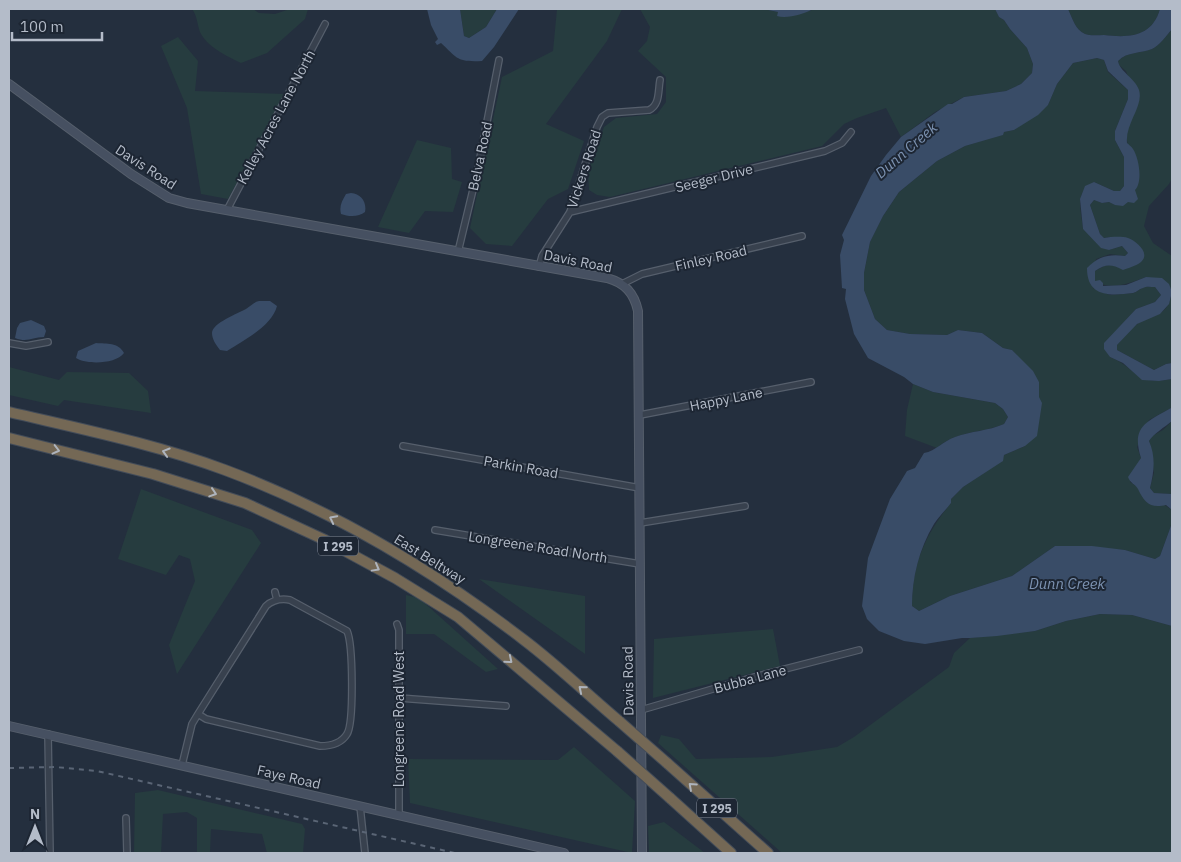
<svg xmlns="http://www.w3.org/2000/svg" width="1181" height="862" viewBox="0 0 1181 862" font-family="'IBM Plex Sans',sans-serif">
<style>
.green{fill:#263c3f}
.water{fill:#394c67}
.lines{fill:none;stroke-linecap:round;stroke-linejoin:round}
.street-casing{stroke:#565f6c;stroke-width:8}
.secondary-casing{stroke:#565f6c;stroke-width:10}
.highway-casing{stroke:#434c59;stroke-width:12}
.street{stroke:#38414e;stroke-width:5.5}
.secondary{stroke:#465061;stroke-width:8}
.highway{stroke:#746855;stroke-width:10}
.rail{stroke:#5a6575;stroke-width:2;stroke-dasharray:5 5;stroke-linecap:butt}
.highway-bridge-casing{stroke:#434c59;stroke-width:12;stroke-linecap:butt}
.highway-bridge{stroke:#746855;stroke-width:10}
.oneway{stroke:#aeb4bd}
.labels{text-anchor:middle;dominant-baseline:central;stroke-width:4;stroke-linejoin:round;paint-order:stroke}
.shield{fill:#1d2633;stroke:#878f9c;stroke-width:1}
.shield-label{font-size:12px;font-weight:bold;fill:#b4bcc9}
.street-label{font-size:14px;fill:#b4bcc9;stroke:#1d2633}
.water-label{font-size:15px;font-style:italic;fill:#7c92b1;stroke:#1d2633}
</style>
<rect width="100%" height="100%" fill="#242f3e"/>
<path class="green" d="M192,9H253L259,13L275,14L290,9H308L305,19L267,53L241,63C228,57 206,46 200,32C197,24 197,15 192,9Z
M460,9H497L486,27L469,38L464,36Z
M557,9H622L607,41L546,124L584,141L568,189L548,199L512,246L486,244L470,228L502,77L553,51Z
M640,9H763L778,12L810,11L813,9H995L999,17L1004,20L1010,29L1027,48L1033,64L1032,73L1021,84L1006,91L964,97L935,112L901,137L886,108L857,118L844,124L822,146L610,197L597,195L589,190L588,171L604,127L616,118L657,114L666,102V77L638,51L647,41L650,27Z
M1068,9H1160C1152,37 1129,38 1104,35C1098,35 1090,36 1085,34C1075,30 1072,17 1068,9Z
M1172,29V178L1169,184L1149,206L1144,226L1153,243L1172,256V363L1166,364L1154,370L1117,350V345C1123,338 1129,330 1136,325C1153,311 1166,321 1172,292L1146,277C1130,283 1111,291 1095,281V271L1104,266L1143,259L1109,237L1104,238L1100,234L1090,205L1094,200L1102,203L1109,202L1115,205L1135,189L1126,134L1132,117L1138,105L1126,71L1119,65L1118,61C1129,51 1139,54 1152,49C1159,46 1167,35 1172,29Z
M178,37L198,61L195,91L284,94L228,199L201,194L187,108L161,46Z
M1097,58L1104,60L1108,72L1128,90V99L1115,131V140L1124,157V186L1120,191H1114L1094,182C1074,192 1081,210 1083,229L1109,250L1122,246L1128,253L1125,256L1110,254L1096,259L1093,288L1110,295L1134,293L1144,287H1155L1161,295L1155,302L1136,309L1104,344L1110,357C1140,370 1135,386 1172,379V405L1171,408L1149,420L1137,447L1141,458L1130,482L1172,510V523L1160,556L1155,559L1125,550L1055,546L1012,576L950,596L919,611L912,606C912,564 925,535 951,503V499L963,487L1002,461L1004,455L1025,446L1039,397V382L1012,350L1003,348L982,333L958,330L947,335L910,334L887,330L875,319L864,290V273L870,242L883,216L899,192L937,161L965,146L1002,135L1004,132L1014,130L1048,105L1057,84L1073,63Z
M417,140L451,148L452,179L462,182L453,212L425,211L409,233L378,227Z
M9,367L59,380L67,372L129,373L148,391L151,413L64,400L58,406L9,395Z
M913,384L933,392L995,403L1003,409L1008,417L1004,424C983,433 955,431 937,448L905,436L907,410Z
M1172,421V494L1154,493L1150,488L1154,473L1149,441L1152,436L1163,430Z
M141,489L252,530L261,543L177,674L169,645L195,581L190,559L179,555L166,575L118,559Z
M479,579L585,596V654Z
M406,595L419,598L498,669L486,672L434,634H406Z
M1100,614L1132,615L1172,626V853H782L658,743L661,735L679,739L696,759L772,757L837,747L854,737L949,667L954,653L970,638L1035,631L1066,621Z
M773,629L780,666L653,698L654,639Z
M574,747L635,801L632,853L410,803L408,759L558,760Z
M158,790L302,824L305,829L303,853H267L262,834L211,829L210,853H197V818L187,812L163,814L161,853H134L135,793Z
M664,822L705,853H649L648,826Z"/>
<path class="water" d="M427,9H460L464,36L469,38L486,27L497,9H519L494,47L482,61C457,62 458,59 441,43L437,45L435,42L438,39L431,25Z
M763,9H813C804,14 787,19 777,16L778,12Z
M995,9H1068C1072,17 1075,30 1085,34C1090,36 1098,35 1104,35C1129,38 1152,37 1160,9H1172V29C1167,35 1159,46 1152,49C1140,54 1128,51 1118,61C1120,72 1135,78 1139,90C1144,106 1125,123 1127,143C1129,145 1131,146 1133,149C1139,158 1143,182 1135,190L1138,199L1134,203L1128,202L1123,206L1115,205L1109,202L1102,203L1094,200L1090,205L1100,234L1104,238C1111,237 1121,236 1128,238C1136,241 1151,253 1141,262C1136,266 1128,268 1123,270C1111,264 1106,264 1095,271V281L1100,280L1103,283V286L1126,285L1146,277L1162,278L1169,284L1172,292L1169,304L1160,314L1137,324L1117,345V350L1154,370L1166,364L1172,363V379L1159,381L1142,380L1123,363L1110,357L1104,349V343L1136,309L1155,302L1161,295L1155,287C1151,287 1146,286 1143,288C1139,289 1137,292 1133,293C1109,296 1087,297 1087,268C1099,256 1109,254 1125,256L1128,253L1122,246L1109,250L1101,248L1083,229L1080,199L1085,186L1094,182L1114,191H1120L1124,186V157L1115,140V131L1128,99V90L1108,71L1104,60L1097,58L1073,63L1057,84L1048,105L1038,115L1014,130L1004,132L1003,135L965,146L937,161L899,192L883,216L870,242L864,273V290L875,319L887,330L910,334L947,335L958,330L982,333L1003,348L1012,350L1033,371L1039,382V397L1042,403L1037,436L1025,446L1004,455L1003,461L963,487L951,499V503C946,510 939,516 934,524C919,549 912,578 912,606L919,611L950,596L1012,576L1055,546H1092L1125,550L1155,559L1160,556L1172,523V626L1132,615L1100,614L1066,621L1035,631L997,636L970,638H962L925,644L904,641L879,631L867,619L862,606L868,558L890,499L907,471L915,468L924,453C936,451 943,441 955,437C971,431 988,431 1004,424L1008,417L1003,409L995,403L933,392L913,384L904,377L868,358L854,334L845,299L846,289L842,288L840,255L844,240L842,235L871,176L886,155L901,137L948,104H952L964,97L1006,91L1021,84L1032,73L1033,64L1027,48L1010,29L1004,20L999,17Z
M351,193C361,194 367,202 365,212C359,217 349,217 341,214C339,206 342,201 346,194Z
M259,301H270L277,306C272,326 243,341 227,351L220,350C216,345 212,339 212,333C212,323 239,313 246,309C251,306 254,302 259,301Z
M31,320L44,326L46,331L44,337C32,337 28,343 15,338L17,328L20,323Z
M96,343C107,344 118,342 124,353C116,364 87,365 76,358L78,351Z
M1172,405V421C1165,427 1153,434 1149,441C1156,457 1154,472 1150,488L1154,493L1172,494V510L1166,505C1150,509 1144,502 1138,489C1135,484 1130,483 1128,477L1141,458C1131,427 1146,422 1171,408Z"/>
<g class="lines">
<defs>
<path id="street" d="M227,210L325,24
M570,212L825,151L842,143L851,132
M458,252L477,173L499,60
M539,267L542,256L570,212L597,127L602,117L608,113L649,110C660,105 658,91 660,80
M622,284L642,274L802,236
M9,343L26,346L48,342
M640,415L811,382
M403,446L640,488
M640,523L745,506
M435,530L640,564
M275,592L277,600
M397,624L399,630V815
M399,698L506,706
M641,710L754,677L859,650
M48,734L50,853
M182,765L192,724L198,714L266,606C273,600 280,598 290,600L347,631C353,644 354,723 347,734C341,744 331,746 320,746L206,719L198,714
M360,806L365,853
M126,818L127,853"/>
<path id="secondary" d="M9,84L131,174L169,198L187,203L607,278C625,283 634,293 638,311L642,853
M9,726L564,853"/>
<path id="highway" d="M9,412C81,429 155,444 225,470C332,510 433,570 524,640C557,665 587,694 619,721
M9,438L153,474L245,503L325,540L395,578L458,617L617,751
M667,763L768,853
M670,798L731,853"/>
</defs>
<use href="#street" class="street-casing"/>
<use href="#secondary" class="secondary-casing"/>
<use href="#highway" class="highway-casing"/>
<use href="#street" class="street"/>
<use href="#secondary" class="secondary"/>
<use href="#highway" class="highway"/>
<path class="rail" d="M9,768L55,767L97,771L455,853"/>
<defs>
<path id="highway-bridge" d="M619,721L667,763
M617,751L670,798"/>
</defs>
<use href="#highway-bridge" class="highway-bridge-casing"/>
<use href="#highway-bridge" class="highway-bridge"/>
</g>
<defs><path id="oneway-chevron" d="M-2-3.5L2.5 0L-2 3.5" fill="none" stroke-width="1.6" stroke-linecap="round" stroke-linejoin="round" transform="scale(1.25)"/></defs>
<g class="oneway">
<use href="#oneway-chevron" transform="translate(56 450) rotate(14)"/>
<use href="#oneway-chevron" transform="translate(166 452) rotate(-163)"/>
<use href="#oneway-chevron" transform="translate(213 493) rotate(18)"/>
<use href="#oneway-chevron" transform="translate(333 519) rotate(-153)"/>
<use href="#oneway-chevron" transform="translate(376 568) rotate(29)"/>
<use href="#oneway-chevron" transform="translate(509 660) rotate(40)"/>
<use href="#oneway-chevron" transform="translate(582 689) rotate(-140)"/>
<use href="#oneway-chevron" transform="translate(692 786) rotate(-138)"/>
</g>
<g class="labels">
<g class="shield">
<rect x="318" y="536.5" width="40" height="19" rx="4"/>
<rect x="697" y="798.5" width="40" height="19" rx="4"/>
</g>
<g class="shield-label">
<text x="338" y="546">I 295</text>
<text x="717" y="808">I 295</text>
</g>
<g class="street-label">
<text transform="translate(276 117) rotate(-62)">Kelley Acres Lane North</text>
<text transform="translate(480 156) rotate(-78)">Belva Road</text>
<text transform="translate(146 167) rotate(33)">Davis Road</text>
<text transform="translate(584 169) rotate(-72)">Vickers Road</text>
<text transform="translate(714 178) rotate(-14)">Seeger Drive</text>
<text transform="translate(711 258) rotate(-13)">Finley Road</text>
<text transform="translate(578 261) rotate(11)">Davis Road</text>
<text transform="translate(726 399) rotate(-11)">Happy Lane</text>
<text transform="translate(521 467) rotate(10)">Parkin Road</text>
<text transform="translate(538 547) rotate(9)">Longreene Road North</text>
<text transform="translate(430 559) rotate(32)">East Beltway</text>
<text transform="translate(750 679) rotate(-15)">Bubba Lane</text>
<text transform="translate(628 681) rotate(-91)">Davis Road</text>
<text transform="translate(399 719) rotate(-90)">Longreene Road West</text>
<text transform="translate(289 777) rotate(13)">Faye Road</text>
</g>
<g class="water-label">
<text transform="translate(906 150) rotate(-41)">Dunn Creek</text>
<text x="1067" y="583">Dunn Creek</text>
</g>
</g>
<rect width="1181" height="862" fill="none" stroke="#b4bcc9" stroke-width="20"/>
<g transform="translate(35 827)" stroke="#1d2633" stroke-width="4" paint-order="stroke">
<path d="M0-4L9 19L0 12L-9 19Z" fill="#b4bcc9"/>
<text y="-8" font-size="14" font-weight="bold" text-anchor="middle" fill="#b4bcc9">N</text>
</g>
<path d="M12 32v8h90v-8" fill="none" stroke="#b4bcc9" stroke-width="2.5"/>
<text x="20" y="32" font-size="15" fill="#b4bcc9" stroke="#1d2633" stroke-width="4" paint-order="stroke">100 m</text>
</svg>
